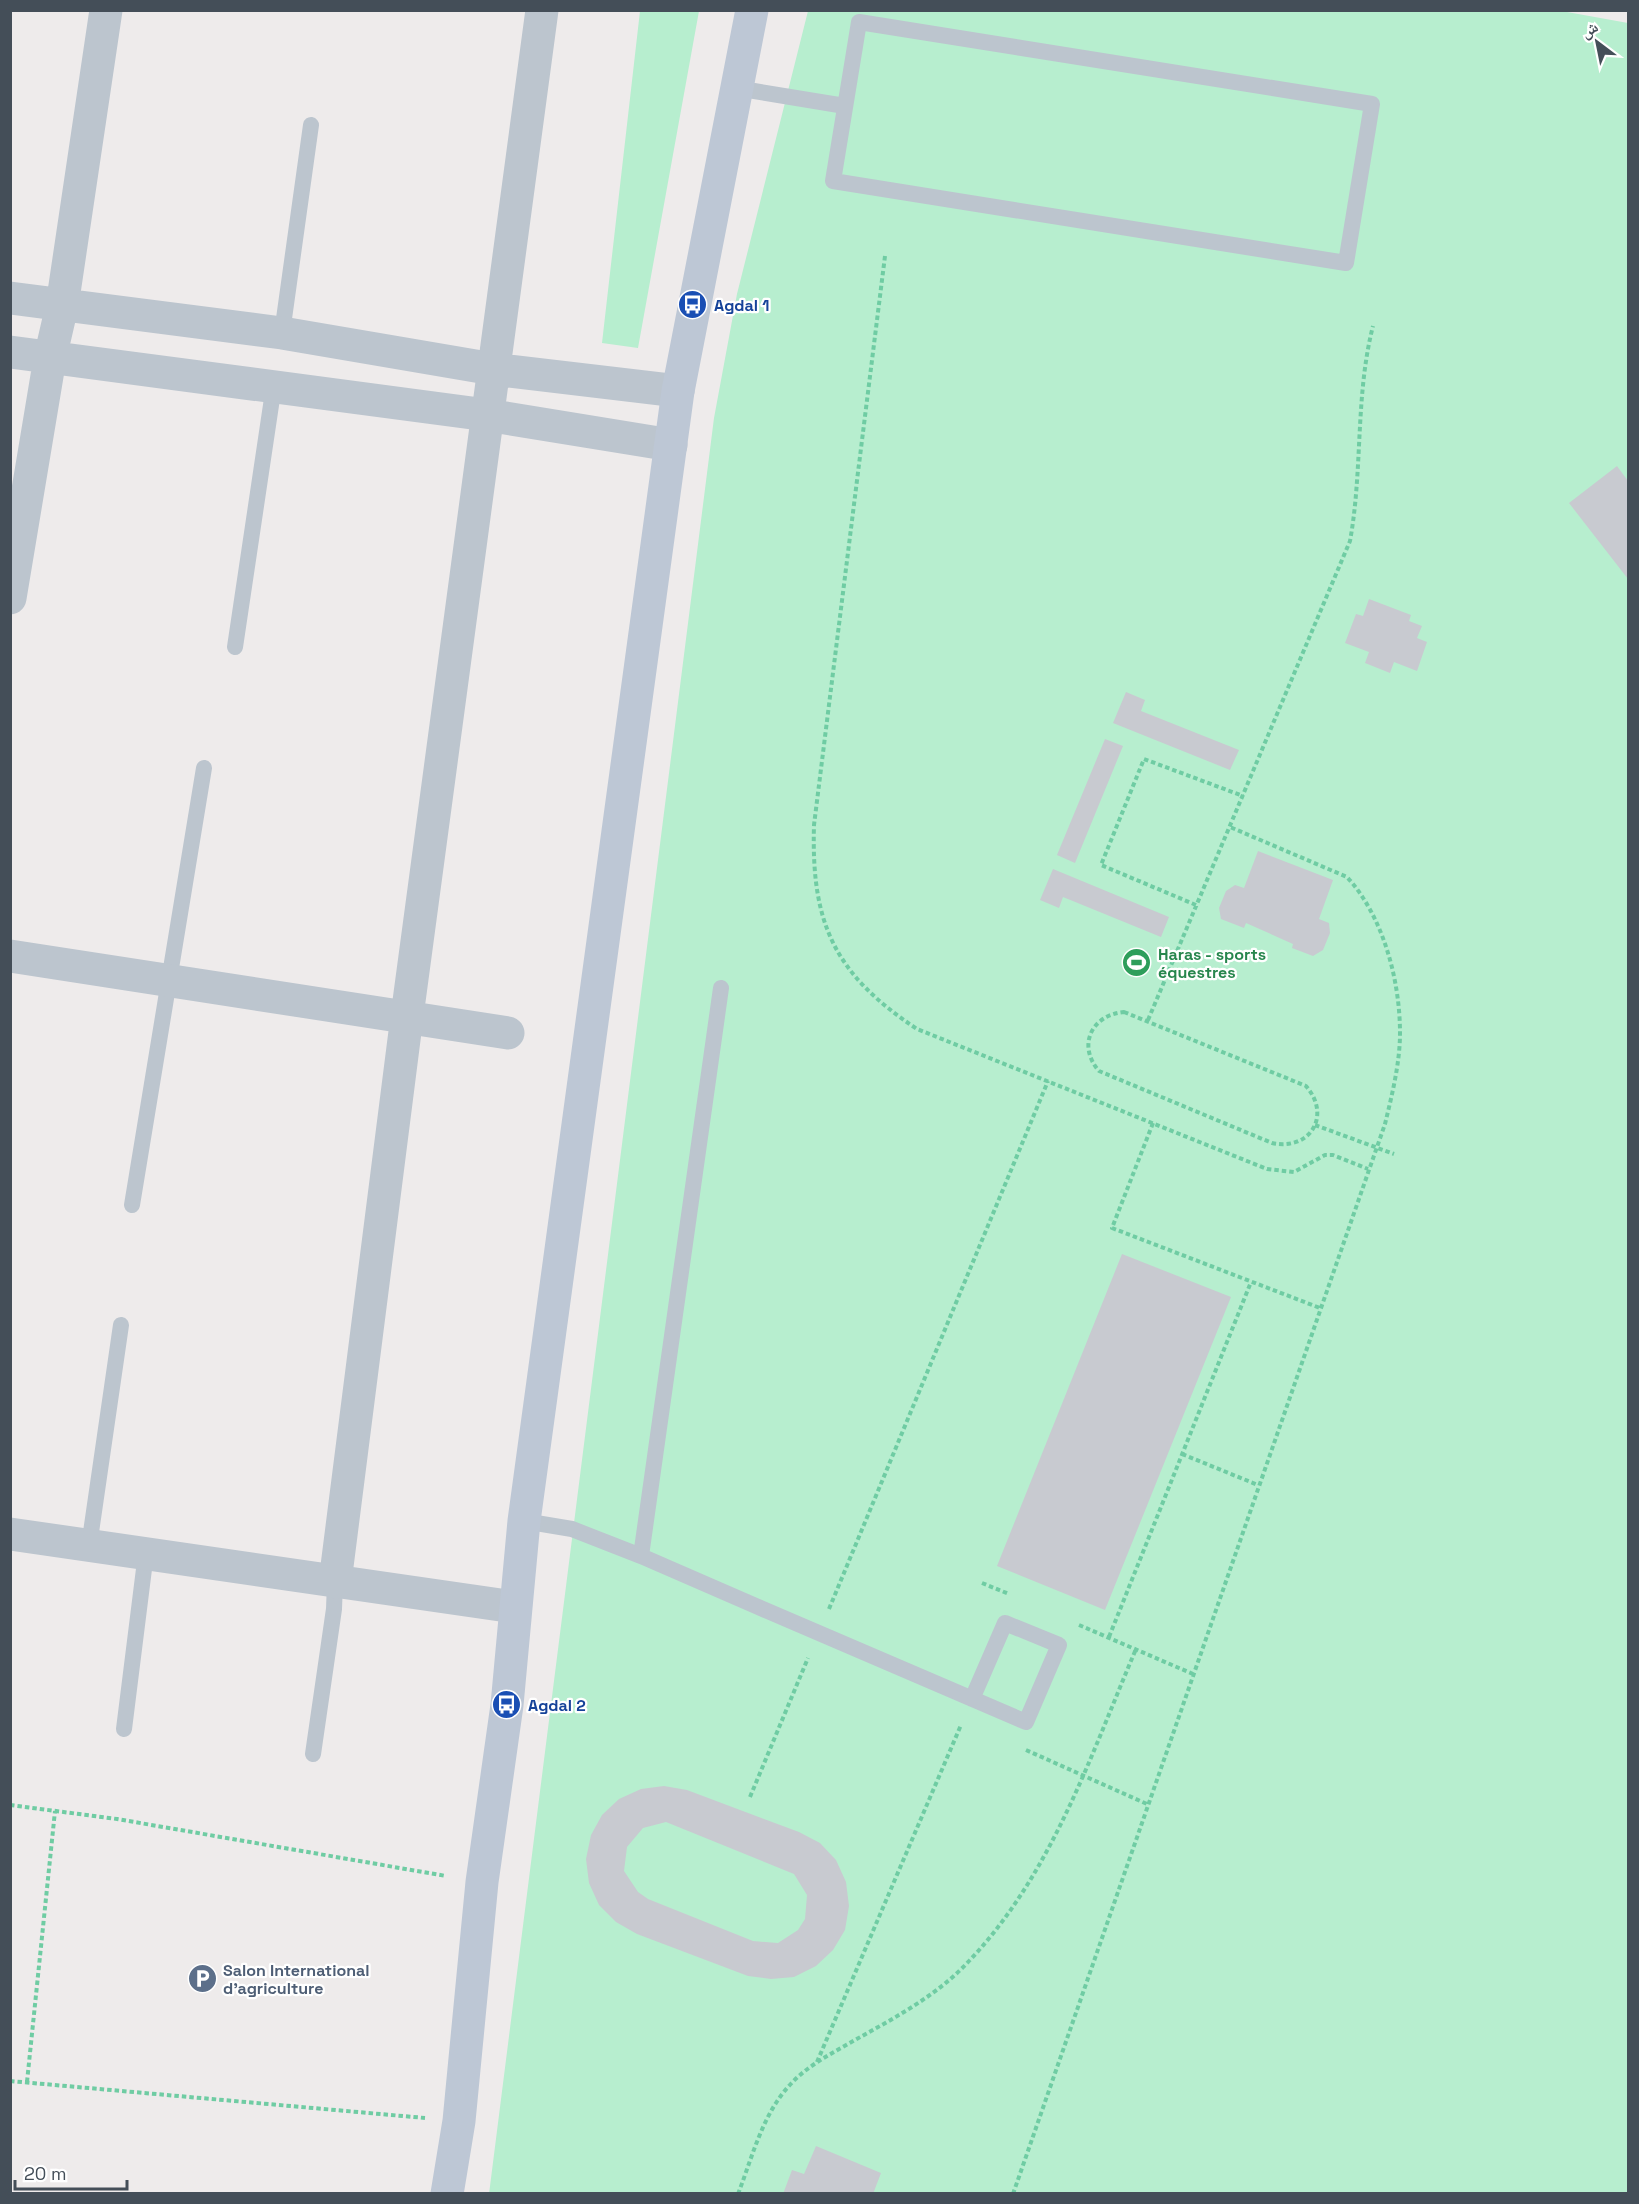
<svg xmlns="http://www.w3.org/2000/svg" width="1639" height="2204" viewBox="0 0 1639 2204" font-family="'Space Grotesk','Noto Naskh Arabic',sans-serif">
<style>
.green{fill:#b7eecf}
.building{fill:#c8cad0;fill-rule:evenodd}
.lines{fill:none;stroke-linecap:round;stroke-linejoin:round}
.path{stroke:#6fcca3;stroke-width:4;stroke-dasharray:4.5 3;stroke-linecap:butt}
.service{stroke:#bcc5ce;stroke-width:16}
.minor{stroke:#bcc5ce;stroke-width:33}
.secondary{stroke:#bdc7d5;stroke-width:33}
.labels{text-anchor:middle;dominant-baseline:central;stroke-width:4.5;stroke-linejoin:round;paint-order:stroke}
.transit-label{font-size:16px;font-weight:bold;fill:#164399;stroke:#fff;text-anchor:start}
.leisure-label{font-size:16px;font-weight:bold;fill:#27864d;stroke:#fff;text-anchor:start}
.service-label{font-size:16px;font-weight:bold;fill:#4e5e75;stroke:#fff;text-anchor:start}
</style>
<rect width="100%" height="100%" fill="#eeebeb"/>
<path class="green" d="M1556,10L1628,23V2193L489,2194L714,418L737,294L808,11Z
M640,11H699L638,348L602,343Z"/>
<path class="building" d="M1617,466L1628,481V579L1569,503Z
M1369,599L1411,615L1409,621L1422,626L1417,638L1427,642L1417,671L1394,662L1390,673L1365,663L1369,652L1345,643L1356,614L1363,616Z
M1126,692L1145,700L1141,711L1239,750L1230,770L1113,723Z
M1105,739L1123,746L1075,863L1057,855Z
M1258,851L1333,880L1319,919L1329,923L1330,933L1323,950L1313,956L1292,948L1293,944L1246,923L1244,928L1221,919L1219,908L1226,891L1235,885L1244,888Z
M1053,869L1169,917L1161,937L1063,897L1059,908L1040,900Z
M1122,1254L1231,1297L1105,1610L997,1566Z
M664,1786L687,1790L799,1832L820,1843L836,1860L846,1882L849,1906L845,1930L833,1950L816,1966L794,1977L771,1979L748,1976L637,1934L616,1922L599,1905L589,1883L586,1859L591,1835L602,1815L619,1799L641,1789ZM666,1822L794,1874L807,1895L805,1919L798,1930L778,1943L753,1941L648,1899L638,1892L624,1871L627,1847L643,1828Z
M816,2146L881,2173L873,2194H783L792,2170L804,2174Z"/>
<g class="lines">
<path class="path" d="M885,256L814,825C811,923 834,974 917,1029L1267,1169L1294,1172L1325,1155H1333L1368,1169
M1196,905L1101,865L1144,759L1243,796
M1124,1012L1306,1086C1332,1116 1310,1151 1272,1143L1099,1071C1077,1046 1091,1015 1124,1012Z
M1148,1020L1350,541C1363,470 1355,396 1373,326
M1153,1123L1112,1228L1320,1308
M1315,1125L1394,1154
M1182,1454L1258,1485
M982,1583L1009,1594
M829,1609L1048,1081
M1079,1625L1193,1674
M1109,1637L1251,1282
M1026,1750L1147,1804
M750,1797L808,1658
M10,1805L117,1819L446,1876
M817,2062L961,1725
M10,2081L425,2118
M27,2082L55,1811
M738,2194C752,2158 762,2116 788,2087C806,2066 831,2054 855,2040C896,2017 938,1995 970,1960C1052,1873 1090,1757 1136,1649
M1013,2194L1385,1124C1392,1095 1400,1063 1400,1033C1400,980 1383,916 1347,877L1230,827"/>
<path class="service" d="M859,22L1372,104L1346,263L833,181Z
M736,88L845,106
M282,333L311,125
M235,647L274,385
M721,988L641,1556C769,1612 897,1667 1026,1722L1059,1645L1005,1623L972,1699
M132,1205L204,768
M524,1521L572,1529L641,1556
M89,1546L121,1325
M124,1729L146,1553
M313,1754L334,1609L335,1582"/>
<path class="minor" d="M10,298L282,333L493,369L678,391
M10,352L487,415L671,445
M10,598L50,358L62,306L106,10
M10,956L508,1033
M10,1534L514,1607
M335,1582L407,1016L542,10"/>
<path class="secondary" d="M447,2194L459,2121L482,1882L507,1705L524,1521L678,391L752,10"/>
</g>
<defs>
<symbol id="bus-disc" viewBox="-11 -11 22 22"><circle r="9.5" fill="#1a4fb4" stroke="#fff"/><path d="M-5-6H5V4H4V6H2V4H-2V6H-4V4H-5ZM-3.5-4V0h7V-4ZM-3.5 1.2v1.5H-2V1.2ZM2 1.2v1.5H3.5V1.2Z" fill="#fff"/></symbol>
<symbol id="stadium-disc" viewBox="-11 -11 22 22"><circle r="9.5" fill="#2e9e5b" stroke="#fff"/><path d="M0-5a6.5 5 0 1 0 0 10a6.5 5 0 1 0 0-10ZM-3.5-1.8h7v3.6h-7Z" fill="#fff"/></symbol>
<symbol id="parking-disc" viewBox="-11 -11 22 22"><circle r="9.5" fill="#5c6f8a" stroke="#fff"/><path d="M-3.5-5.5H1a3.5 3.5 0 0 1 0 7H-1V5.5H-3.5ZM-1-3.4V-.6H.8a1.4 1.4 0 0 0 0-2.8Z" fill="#fff"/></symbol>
</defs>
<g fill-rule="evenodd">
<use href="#bus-disc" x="676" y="288" width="33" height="33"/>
<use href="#stadium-disc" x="1120" y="946" width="33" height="33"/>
<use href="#bus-disc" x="490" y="1688" width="33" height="33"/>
<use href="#parking-disc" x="186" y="1962" width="33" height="33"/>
</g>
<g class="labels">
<g class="transit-label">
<text x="714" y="305">Agdal 1</text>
<text x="528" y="1705">Agdal 2</text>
</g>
<g class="leisure-label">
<text x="1158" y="954">Haras - sports<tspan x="1158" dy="18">équestres</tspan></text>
</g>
<g class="service-label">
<text x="223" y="1970">Salon International<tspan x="223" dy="18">d'agriculture</tspan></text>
</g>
</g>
<rect width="1639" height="2204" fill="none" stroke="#444e58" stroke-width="24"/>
<g transform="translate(1597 42) rotate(328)" stroke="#ffffff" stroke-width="4.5" paint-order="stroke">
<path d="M0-4.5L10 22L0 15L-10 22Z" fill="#444e58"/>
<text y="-9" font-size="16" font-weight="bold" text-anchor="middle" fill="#444e58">ش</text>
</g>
<path d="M15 2180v9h112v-9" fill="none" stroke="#444e58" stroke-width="3"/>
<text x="24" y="2180" font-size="18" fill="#444e58" stroke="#ffffff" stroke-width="4.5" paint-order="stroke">20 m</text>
</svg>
